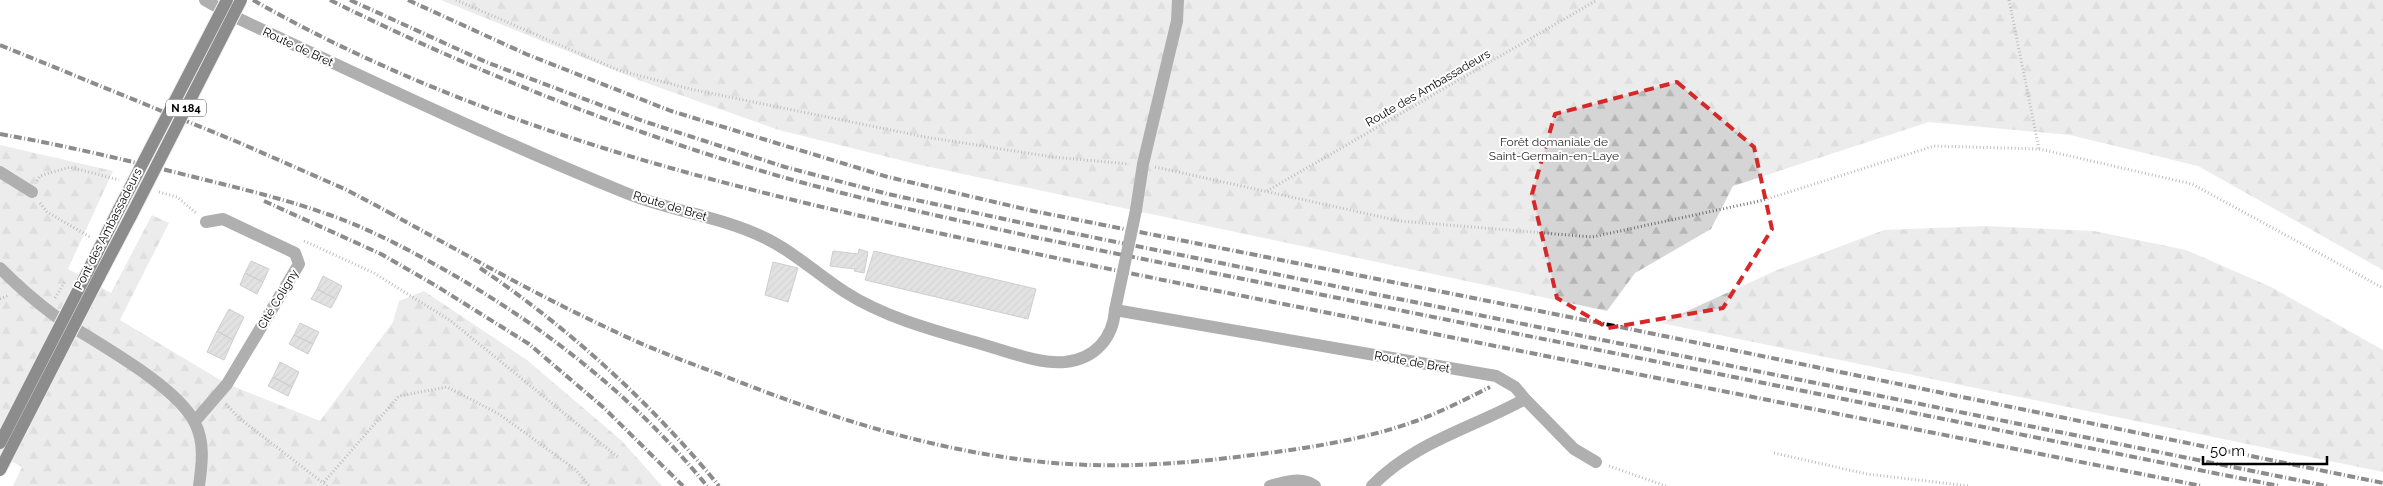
<svg xmlns="http://www.w3.org/2000/svg" width="2383" height="486" viewBox="0 0 2383 486" font-family="Raleway,sans-serif">
<style>
.forest{fill:url(#forest-firs)}
.building{fill:url(#building-hatch);stroke:#929292}
.lines{fill:none;stroke-linecap:round;stroke-linejoin:round}
.major-casing{stroke:#dbdbdb;stroke-width:14}
.path{stroke:#707070;stroke-width:3;stroke-dasharray:1 2.5;stroke-linecap:butt}
.minor{stroke:#4e4e4e;stroke-width:12}
.major{stroke:#000;stroke-width:12}
.rail{stroke:#000;stroke-width:4;stroke-dasharray:8 2.5 1 2.5;stroke-linecap:butt}
.major-bridge-casing{stroke:#dbdbdb;stroke-width:14;stroke-linecap:butt}
.minor-bridge{stroke:#4e4e4e;stroke-width:12}
.major-bridge{stroke:#000;stroke-width:12}
.marked{fill:none;stroke:#d62828;stroke-width:4;stroke-dasharray:10 6;stroke-linejoin:round}
.labels{text-anchor:middle;dominant-baseline:central;stroke-width:4;stroke-linejoin:round;paint-order:stroke}
.shield{fill:#fff;stroke:#4c4c4c;stroke-width:1}
.shield-label{font-size:11px;font-weight:bold;fill:#000}
.street-label{font-size:12px;fill:#000;stroke:#fff}
.park-label{font-size:12px;fill:#2c2c2c;stroke:#fff}
</style>
<defs>
<pattern id="forest-firs" width="22" height="20" patternUnits="userSpaceOnUse" patternTransform="scale(1.25)"><rect width="22" height="20" fill="#d5d5d5"/><path d="M5 1l3.5 6h-7zM16 11l3.5 6h-7z" fill="#b5b5b5"/></pattern>
<pattern id="building-hatch" width="6" height="6" patternUnits="userSpaceOnUse" patternTransform="scale(1.25)"><rect width="6" height="6" fill="#bebebe"/><path d="M-1 1l2-2M0 6l6-6M5 7l2-2" fill="none" stroke="#a2a2a2"/></pattern>
</defs>
<rect width="100%" height="100%" fill="#fff"/>
<path class="forest" d="M441,0H2383V270L2198,166L2070,135L1929,122L1733,186L1711,229L1635,273L1607,311L916,164L779,130L641,81Z
M0,145L113,171L68,269L111,293L152,215L169,223L120,320L227,384L320,421L393,322L399,301L424,291L527,360L622,441L662,486H13L22,467L0,455Z
M1986,226L2094,231L2186,250L2271,287L2383,350V472L1661,323L1775,271L1884,230Z"/>
<path class="building" d="M859,249L868,252L864,273L854,271L855,269L830,266L833,251L858,254Z
M874,251L1036,289L1028,319L865,280Z
M251,261L269,269L263,282L245,273Z
M773,262L798,268L788,302L765,295Z
M245,273L263,282L257,294L240,285Z
M323,276L342,286L336,299L317,289Z
M317,289L336,299L331,308L311,299Z
M229,309L244,317L233,340L217,331Z
M300,323L319,332L313,344L294,335Z
M217,331L233,340L224,360L207,352Z
M294,335L313,344L308,354L289,344Z
M280,362L299,372L292,387L273,377Z
M273,377L292,387L288,396L268,386Z"/>
<g class="lines">
<defs>
<path id="major" d="M88,271L119,209
M99,277L131,216"/>
</defs>
<use href="#major" class="major-casing"/>
<path class="path" d="M456,0L618,70L690,89L925,137L1053,157L1129,164
M2009,0L2039,149
M1155,167L1400,221L1592,237L1764,200L1934,146L2039,149L2192,184L2383,288
M37,181L40,176L70,167L119,180
M1267,191L1597,0
M159,192L177,197L196,213
M40,203L47,212L90,237
M304,241L374,273L451,321L619,458
M55,298L66,280
M0,299L9,295
M226,404L239,418L327,486
M1774,453L1867,474L1969,486
M1609,466L1666,486
M324,482L399,396L447,387L499,414L576,470L589,486"/>
<path class="minor" d="M205,0L233,16C363,77 493,139 626,193C670,211 719,216 763,237C793,251 817,274 845,292C887,319 940,332 988,346C1012,353 1040,364 1065,362C1095,359 1113,338 1115,310L1496,376L1515,387L1525,399C1473,428 1414,442 1372,486
M0,172L32,192
M1136,210L1143,164L1177,21L1178,0
M0,268C17,285 35,301 54,315C92,341 176,384 195,423C205,443 202,464 199,486
M1525,399L1574,449L1596,462
M195,421L227,384L299,264L295,253L223,219L206,222
M1270,486C1284,482 1302,476 1315,486"/>
<use href="#major" class="major"/>
<path class="rail" d="M253,0C455,115 676,175 901,225C1016,250 1132,274 1248,297C1566,360 1884,423 2202,486
M330,0C467,68 609,125 755,169C848,197 943,217 1038,238L2279,486
M350,0L486,62L643,121L785,167L888,194L1032,225L2327,486
M408,0L526,54L671,111L888,177L1033,211L1620,327L2383,483
M0,45L240,143L347,190L392,214
M0,134C68,146 135,162 202,179C243,189 284,199 324,213C369,228 411,251 452,274C549,330 636,399 707,486
M264,201L381,254L438,287L529,344L604,408L683,486
M388,212C463,253 538,296 616,332C649,348 684,361 719,374C820,414 925,449 1034,461C1103,469 1174,465 1244,456C1302,449 1360,441 1416,421C1441,412 1466,399 1490,387
M480,268C569,328 651,403 719,486"/>
<defs>
<path id="major-bridge" d="M119,209L227,0
M131,216L241,0
M0,443L88,271
M0,470L99,277"/>
</defs>
<use href="#major-bridge" class="major-bridge-casing"/>
<path class="minor-bridge" d="M1115,310L1136,210"/>
<use href="#major-bridge" class="major-bridge"/>
</g>
<path d="M0 0H2383V486H0ZM1677,82L1754,147L1772,229L1723,308L1608,328L1557,298L1532,194L1555,114Z" fill="#fff" fill-opacity=".55" fill-rule="evenodd"/>
<path class="marked" d="M1677,82L1754,147L1772,229L1723,308L1608,328L1557,298L1532,194L1555,114Z"/>
<g class="labels">
<rect class="shield" x="166" y="99.5" width="40" height="17" rx="4"/>
<g class="shield-label">
<text x="186" y="108">N 184</text>
</g>
<g class="street-label">
<text transform="translate(298 47) rotate(25)">Route de Bret</text>
<text transform="translate(1428 88) rotate(-30)">Route des Ambassadeurs</text>
<text transform="translate(670 206) rotate(17)">Route de Bret</text>
<text transform="translate(108 229) rotate(-63)">Pont des Ambassadeurs</text>
<text transform="translate(278 299) rotate(-59)">Cité Coligny</text>
<text transform="translate(1412 362) rotate(10)">Route de Bret</text>
</g>
<g class="park-label">
<text x="1554" y="142">Forêt domaniale de<tspan x="1554" dy="14">Saint-Germain-en-Laye</tspan></text>
</g>
</g>
<path d="M2203 456v8h124v-8" fill="none" stroke="#000000" stroke-width="2.5"/>
<text x="2210" y="456" font-size="15" fill="#000000" stroke="#ffffff" stroke-width="4" paint-order="stroke">50 m</text>
</svg>
